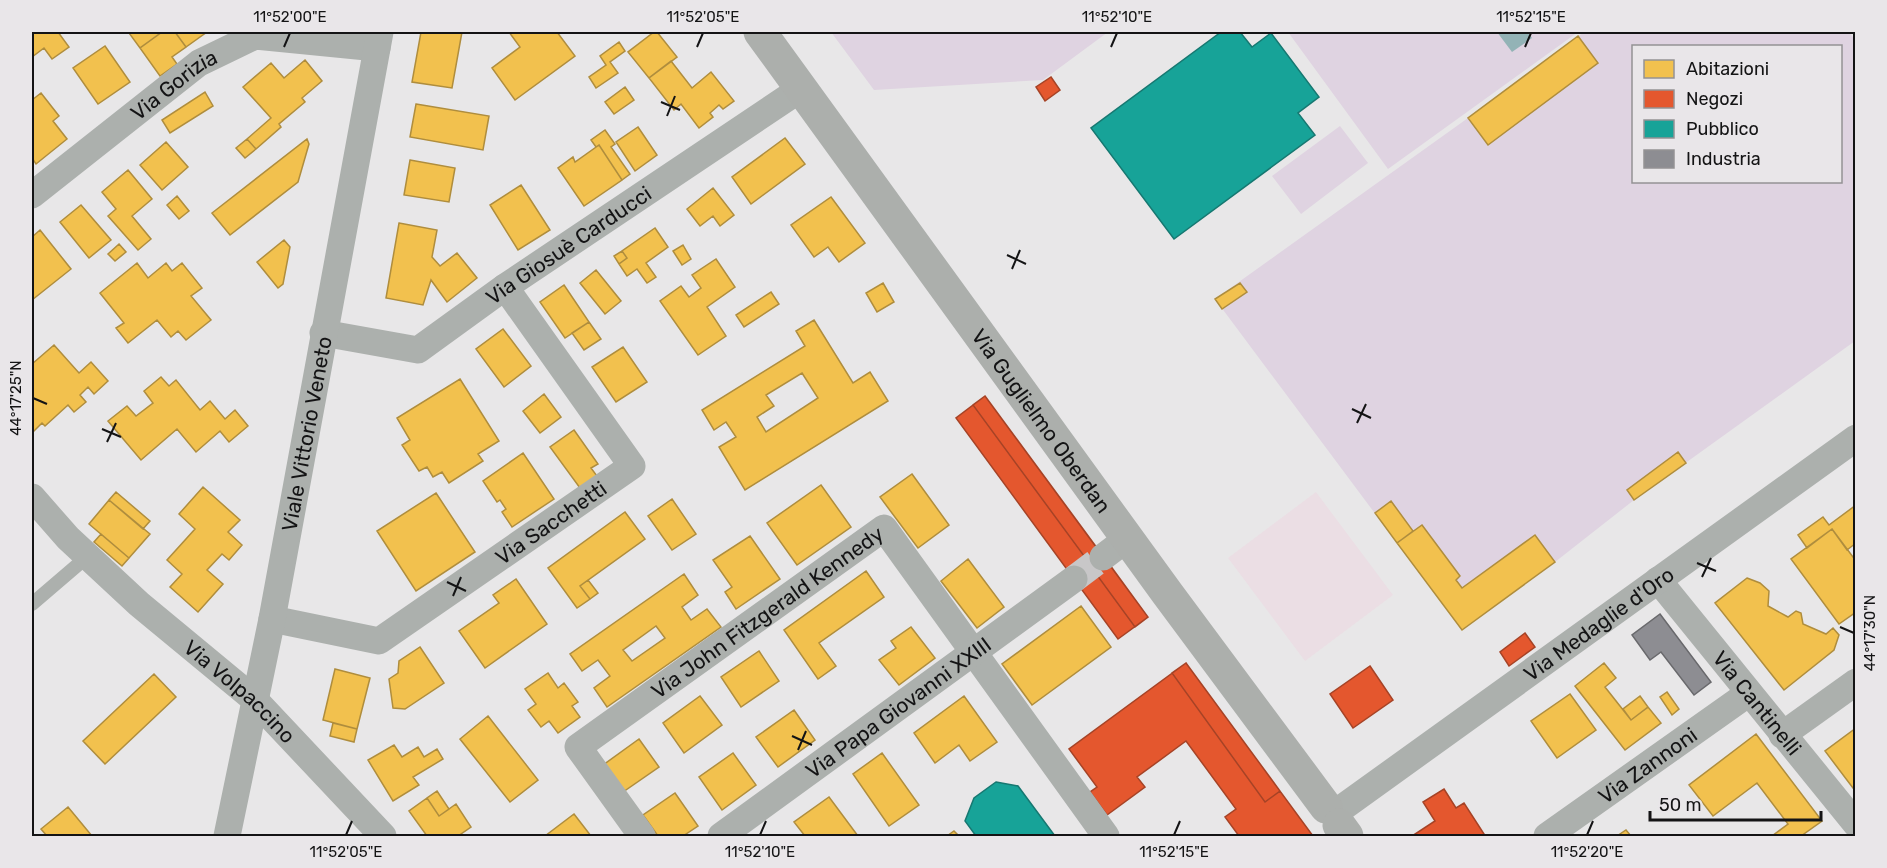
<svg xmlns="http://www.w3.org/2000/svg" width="1887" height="868" viewBox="0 0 1887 868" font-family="Rubik,sans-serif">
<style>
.commercial{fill:#ebdee4}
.green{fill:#dfd3e1;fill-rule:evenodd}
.water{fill:#93b3b6}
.homes{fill:#f2c14e;stroke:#af8d3d;stroke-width:1.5;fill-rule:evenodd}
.shops{fill:#e4572e;stroke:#a64326;stroke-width:1.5}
.public{fill:#17a398;stroke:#167871;stroke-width:1.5}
.industry{fill:#8d8d92;stroke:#69696c;stroke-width:1.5}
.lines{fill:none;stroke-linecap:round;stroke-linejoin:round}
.street-tunnel{stroke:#c8c7c8;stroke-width:27;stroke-dasharray:27 14;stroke-linecap:butt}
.lane{stroke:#acb0ad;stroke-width:14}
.street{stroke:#acb0ad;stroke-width:27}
.secondary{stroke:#acafac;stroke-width:33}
.ticks{fill:none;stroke:#141415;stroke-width:2}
.labels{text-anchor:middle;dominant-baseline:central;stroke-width:6;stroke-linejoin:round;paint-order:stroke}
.street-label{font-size:21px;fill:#141415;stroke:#e9e6e9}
.neatline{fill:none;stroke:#141415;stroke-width:2}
.ticks-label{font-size:15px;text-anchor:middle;fill:#141415}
</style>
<rect width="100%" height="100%" fill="#e8e7e8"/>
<path class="commercial" d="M1316,492L1393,595L1305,661L1228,558Z"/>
<path class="green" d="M831,32H1108L1043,80L874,90Z
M1288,32H1578L1388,169Z
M1584,32H1849L1855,40V341L1634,500L1555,562L1535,535L1462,588L1456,580L1460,576L1422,525L1397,543L1215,299L1468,118ZM1634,46H1840V182H1634Z
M1340,126L1368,163L1301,214L1272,176Z"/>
<path class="water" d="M1497,32H1527L1532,38L1512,52Z"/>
<path class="homes" d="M32,32H58L69,47L52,59L44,48L32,57Z
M132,32H162L140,48L129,33Z
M162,32H175L186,47L172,57L177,64L160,76L140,48Z
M175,32H207L186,47Z
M421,32H462L452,88L412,82Z
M509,32H557L575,56L515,100L492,68L520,47Z
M654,32H657L677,57L649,78L628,52Z
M1578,36L1598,63L1488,145L1468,118Z
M619,42L625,51L610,62L618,73L596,88L589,77L606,65L600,56Z
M105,46L130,82L98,104L73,68Z
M305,60L322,81L302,98L305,102L279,124L281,127L256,149L247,139L271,118L243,87L271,63L284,78Z
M671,61L692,88L711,72L734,101L723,109L719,105L710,113L713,117L699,128L681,104L674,110L649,78Z
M625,87L634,100L614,114L605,102Z
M205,92L213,106L170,133L162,120Z
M41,93L59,116L53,121L67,139L36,164L32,158V100Z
M416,104L489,116L483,150L410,137Z
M638,127L657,155L635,171L616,142Z
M605,130L615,144L611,147L630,174L622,180L599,145L596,147L591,140Z
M785,138L805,164L751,204L732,177Z
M247,139L256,149L245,158L236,148Z
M307,139L309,144L298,182L230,235L212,213Z
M166,142L188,167L162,190L140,165Z
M599,145L622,180L584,206L558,168L573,157L575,162Z
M410,160L455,168L449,202L404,195Z
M128,170L152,199L132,216L151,239L138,250L108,216L116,209L102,192Z
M521,185L550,230L518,250L490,205Z
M713,188L734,215L720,226L713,216L700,226L687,209Z
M177,196L189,211L179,219L167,205Z
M831,197L865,243L839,262L828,247L814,257L791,225Z
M81,205L111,240L89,258L60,222Z
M399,223L437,230L432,257L440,266L457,253L477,278L447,302L431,280L423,305L386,298Z
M655,228L668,247L646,263L656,277L647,283L637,269L627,276L619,264L627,258L622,251Z
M40,230L71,269L32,300V237Z
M284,240L290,247L283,284L278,288L257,262Z
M119,244L126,252L115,261L108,254Z
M683,245L691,259L682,265L673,251Z
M622,251L627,258L619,264L614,256Z
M716,259L735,287L707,307L726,336L698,355L660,301L681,286L689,297L701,288L692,275Z
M137,263L148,278L166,263L172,271L182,263L202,288L191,296L211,320L186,340L178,331L171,337L157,320L128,343L116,328L124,323L100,293Z
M596,270L621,301L605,314L580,283Z
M883,283L894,302L877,312L866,293Z
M1240,283L1247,292L1222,309L1215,299Z
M564,285L589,322L565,338L540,302Z
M771,292L779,304L744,327L736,315Z
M814,320L853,383L870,372L888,401L745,490L719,447L736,437L726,422L714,430L702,410L805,346L796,331ZM802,373L818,398L766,432L757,417L774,406L766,395Z
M589,322L601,339L584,350L572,333Z
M503,329L531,366L504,387L476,349Z
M54,345L79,373L91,362L108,381L94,394L88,387L80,395L86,402L74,412L68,405L45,426L42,423L32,433V364Z
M623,347L647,382L616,402L592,367Z
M161,377L169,386L176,380L200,410L210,401L225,419L235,410L248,426L229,442L220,431L196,452L177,429L141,460L108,421L127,406L136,416L153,403L144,391Z
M460,379L499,441L478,454L483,461L449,483L442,472L433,477L427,467L419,471L402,445L410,440L397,418Z
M544,394L561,417L540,433L523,411Z
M574,430L598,464L591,468L597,476L580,488L550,447Z
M1678,452L1686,463L1634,500L1627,490Z
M523,453L554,499L512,527L502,512L506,509L500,500L497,502L483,481Z
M912,474L949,525L918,548L880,497Z
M821,485L851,527L797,565L767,523Z
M203,487L240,520L228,532L242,545L229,560L222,554L207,570L223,584L198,612L170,587L182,574L167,560L195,529L179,514Z
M116,492L150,521L143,529L109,500Z
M436,493L475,552L416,591L377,531Z
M672,499L696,534L672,550L648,516Z
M109,500L150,534L129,558L89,524Z
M1391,501L1413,531L1397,543L1375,513Z
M1856,505V543L1847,550L1832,529L1807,548L1798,535L1823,517L1829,525Z
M625,512L645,539L580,586L590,599L577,608L548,568Z
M1422,525L1460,576L1456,580L1462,588L1535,535L1555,562L1462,630L1397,543Z
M1832,529L1856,561V612L1839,624L1791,559Z
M101,534L129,558L122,566L94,542Z
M750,536L780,579L736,609L725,592L732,587L713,560Z
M1099,551L1107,561L1078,583L1070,573Z
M968,559L1004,607L977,628L941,581Z
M866,571L884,597L819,643L836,666L818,679L784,630Z
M684,574L698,595L682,607L691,620L707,609L721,627L607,707L594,688L610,676L598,660L582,671L570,654ZM656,626L665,638L632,661L623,650Z
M1747,578L1760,583L1769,591L1768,606L1788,617L1796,611L1801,613L1803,624L1826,634L1833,628L1839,635L1834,650L1784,690L1715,603Z
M516,579L547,624L485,668L459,631L499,603L493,595Z
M588,580L598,593L590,599L580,586Z
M1081,606L1111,647L1032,705L1002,664Z
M911,627L935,658L899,685L879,660L896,648L891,641Z
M420,647L444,683L405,709L393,708L389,679L398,673L399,661Z
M759,651L779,681L741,707L721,677Z
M1604,663L1616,678L1605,687L1631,720L1648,707L1661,723L1625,750L1575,686Z
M335,669L370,678L357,729L323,720Z
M548,673L558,688L564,683L578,702L572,706L580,717L558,733L549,721L541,727L528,710L536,704L525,689Z
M154,674L176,697L105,764L83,741Z
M1667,692L1679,709L1672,715L1660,697Z
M1570,694L1596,730L1557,758L1531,721Z
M700,696L722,725L684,753L663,723Z
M964,696L997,742L970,761L959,745L935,763L914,733Z
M1640,696L1648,707L1631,720L1623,709Z
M794,710L815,740L778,767L756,737Z
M488,716L538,780L510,802L460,739Z
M333,723L357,729L354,742L330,736Z
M1856,728V792L1825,751Z
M1756,734L1822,821L1801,836H1772L1788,824L1757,783L1713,816L1689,785Z
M639,739L659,767L623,792L603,765Z
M394,745L402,757L418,747L424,757L437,749L443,759L413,777L419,785L393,801L368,760Z
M733,753L756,785L722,810L699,777Z
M882,753L919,805L889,826L853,774Z
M437,791L449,809L439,816L427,798Z
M675,793L698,826L683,836H658L643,815Z
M829,797L858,836H805L794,822Z
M427,798L439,816L456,804L471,827L458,836H427L409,811Z
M68,807L92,836H47L41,829Z
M574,814L591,836H545Z
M1626,830L1631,836H1617Z
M954,831L959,836H947Z"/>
<path class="shops" d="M1051,77L1060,90L1045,101L1036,87Z
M985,396L1148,617L1118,639L956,418Z
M985,396L1099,551L1087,560L973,405Z
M1107,561L1148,617L1135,627L1094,571Z
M1525,633L1535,647L1509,666L1500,652Z
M1186,663L1313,836H1239L1225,817L1236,809L1186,741L1137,777L1145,787L1107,815L1090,792L1097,787L1069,749Z
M1186,663L1280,791L1265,802L1172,673Z
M1370,666L1393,700L1353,728L1330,694Z
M1444,789L1456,808L1464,803L1484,834L1480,836H1412L1435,821L1423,802Z"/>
<path class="public" d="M1221,32H1240L1252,47L1271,33L1319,97L1298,113L1315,135L1174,239L1091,128Z
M996,782L1018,786L1055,836H976L965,821L974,798Z"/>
<path class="industry" d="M1660,614L1711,682L1694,695L1661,652L1650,660L1632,635Z"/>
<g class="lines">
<path class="street-tunnel" d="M1074,579L1103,557"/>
<path class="lane" d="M32,604L88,556"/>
<g class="street">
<path id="s1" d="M32,195L199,63L255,36L377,48"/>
<path id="s2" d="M323,333L418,350L505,287L802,88"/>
<path id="s3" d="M32,497L68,538L139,604L254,699L383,836"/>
<path d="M1103,557L1128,538"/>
<path id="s4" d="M1658,580L1856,824"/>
<path id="s5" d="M272,619L379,641L632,466L505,287"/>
<path d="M1782,735L1856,682"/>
<path id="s6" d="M1342,808L1856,438"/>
<path id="s7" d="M227,836L272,619L380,32"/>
<path id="s8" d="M642,836L578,747L884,528L1106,836"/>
<path id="s9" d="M721,836L1074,579"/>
<path id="s10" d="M1547,836L1749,693"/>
</g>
<g class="secondary">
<path id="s11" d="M760,32L1167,593L1326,807"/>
<path d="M1339,825L1347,836"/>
</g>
</g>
<path class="ticks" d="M284,47L290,33M697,47L703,33M1111,47L1117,33M1525,47L1531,33M661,102L680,110M667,116L675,96M1007,255L1026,264M1012,269L1020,250M33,398L47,404M1352,409L1371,418M1357,423L1366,404M102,429L121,437M107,442L116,423M1697,563L1716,571M1702,577L1711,558M447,582L466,591M453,596L461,577M1840,627L1854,633M792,736L812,745M798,750L806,731M346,835L352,821M760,835L766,821M1174,835L1180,821M1587,835L1593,821"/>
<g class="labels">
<g class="street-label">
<text stroke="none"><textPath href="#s1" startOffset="180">Via Gorizia</textPath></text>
<text stroke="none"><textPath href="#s2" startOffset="280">Via Giosuè Carducci</textPath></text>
<text stroke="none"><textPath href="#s11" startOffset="480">Via Guglielmo Oberdan</textPath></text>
<text stroke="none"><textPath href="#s7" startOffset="410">Viale Vittorio Veneto</textPath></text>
<text stroke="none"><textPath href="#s5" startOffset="318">Via Sacchetti</textPath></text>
<text stroke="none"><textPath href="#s8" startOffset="342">Via John Fitzgerald Kennedy</textPath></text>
<text stroke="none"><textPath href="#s6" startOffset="316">Via Medaglie d'Oro</textPath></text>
<text stroke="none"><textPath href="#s3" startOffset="285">Via Volpaccino</textPath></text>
<text stroke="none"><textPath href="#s4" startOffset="158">Via Cantinelli</textPath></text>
<text stroke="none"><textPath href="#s9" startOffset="219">Via Papa Giovanni XXIII</textPath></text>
<text stroke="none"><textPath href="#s10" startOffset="123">Via Zannoni</textPath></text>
</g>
</g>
<rect width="1887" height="868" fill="none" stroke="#e9e6e9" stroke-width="66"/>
<rect x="1632" y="45" width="210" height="138" fill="#e9e6e9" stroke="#949294" stroke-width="1.5"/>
<rect x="1644" y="60" width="30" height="18" fill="#f2c14e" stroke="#949294" stroke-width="1.5"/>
<text x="1686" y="75" font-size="18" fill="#141415">Abitazioni</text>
<rect x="1644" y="90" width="30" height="18" fill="#e4572e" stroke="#949294" stroke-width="1.5"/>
<text x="1686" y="105" font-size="18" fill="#141415">Negozi</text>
<rect x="1644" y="120" width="30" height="18" fill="#17a398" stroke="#949294" stroke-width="1.5"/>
<text x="1686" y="135" font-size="18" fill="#141415">Pubblico</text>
<rect x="1644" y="150" width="30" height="18" fill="#8d8d92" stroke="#949294" stroke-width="1.5"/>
<text x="1686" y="165" font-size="18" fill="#141415">Industria</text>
<path d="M1650 811v9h171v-9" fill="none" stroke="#141415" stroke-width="3"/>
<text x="1659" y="811" font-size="18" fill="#141415" stroke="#e9e6e9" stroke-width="4.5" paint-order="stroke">50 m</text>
<rect x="33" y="33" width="1821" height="802" class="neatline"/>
<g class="ticks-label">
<text x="290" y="22">11°52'00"E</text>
<text x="703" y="22">11°52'05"E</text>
<text x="1117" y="22">11°52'10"E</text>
<text x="1531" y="22">11°52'15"E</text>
<text transform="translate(16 398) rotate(-90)" y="5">44°17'25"N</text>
<text transform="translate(1870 633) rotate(-90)" y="5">44°17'30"N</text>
<text x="346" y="857">11°52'05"E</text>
<text x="760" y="857">11°52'10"E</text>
<text x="1174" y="857">11°52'15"E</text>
<text x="1587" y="857">11°52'20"E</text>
</g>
</svg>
